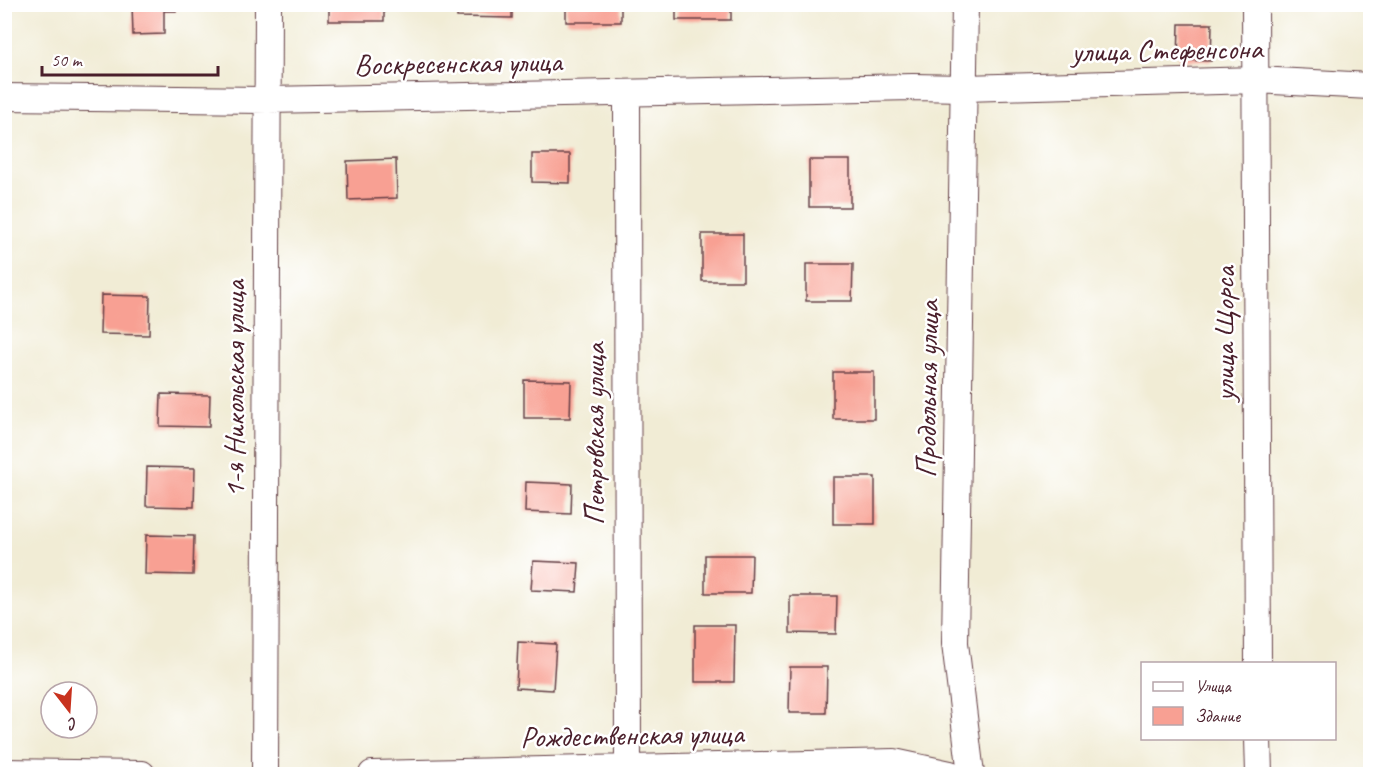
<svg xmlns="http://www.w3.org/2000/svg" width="1375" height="779" viewBox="0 0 1375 779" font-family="Caveat,sans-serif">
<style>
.building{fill:#f8a093}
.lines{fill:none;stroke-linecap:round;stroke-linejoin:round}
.street-casing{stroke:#633e44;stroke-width:28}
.street{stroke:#fff;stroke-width:26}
.labels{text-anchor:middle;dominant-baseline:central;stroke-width:5;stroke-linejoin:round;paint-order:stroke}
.street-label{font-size:30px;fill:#4a1f2b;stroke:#fff}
</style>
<rect width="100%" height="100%" fill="#fff"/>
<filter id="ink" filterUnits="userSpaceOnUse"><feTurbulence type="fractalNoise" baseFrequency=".0167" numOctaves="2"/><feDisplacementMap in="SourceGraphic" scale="12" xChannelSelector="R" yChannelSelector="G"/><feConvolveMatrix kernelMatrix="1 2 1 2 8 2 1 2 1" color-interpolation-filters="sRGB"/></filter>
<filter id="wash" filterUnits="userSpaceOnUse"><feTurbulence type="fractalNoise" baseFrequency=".008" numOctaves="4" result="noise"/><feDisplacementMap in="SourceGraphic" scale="24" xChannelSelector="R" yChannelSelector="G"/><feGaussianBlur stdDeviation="1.35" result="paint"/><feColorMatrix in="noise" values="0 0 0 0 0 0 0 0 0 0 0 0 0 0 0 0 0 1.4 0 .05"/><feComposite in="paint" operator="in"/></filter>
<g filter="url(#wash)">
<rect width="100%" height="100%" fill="#f1ecd5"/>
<g id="blocks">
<path class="building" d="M132,4H176V11H164V34L133,35Z
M329,4H384V21H329Z
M457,4H512V18L457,17Z
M566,4H621V22H566Z
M676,4H731V20H676Z
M1179,24H1212L1211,61L1178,60Z
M532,154H570V183L532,182Z
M396,159L397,198L348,200L347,161Z
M809,160H850V207H809Z
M702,234H743V281H702Z
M806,264H853L852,301H806Z
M101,295L150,296L149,335L100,334Z
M833,372H874V419H833Z
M524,380L571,381L570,418H524Z
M161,394L210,395L209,427L160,426Z
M147,467L195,468L194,507L146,506Z
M833,477H875V524H833Z
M526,482L572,484L571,514L525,512Z
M146,535L194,536L193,575L145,574Z
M705,555H752L751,593H705Z
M533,561L579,563L577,592L531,590Z
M790,596H837L836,634L790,633Z
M695,625H735L734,682H695Z
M518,642L556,644L553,690L516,688Z
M790,667H827L826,713H789Z"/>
</g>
</g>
<g filter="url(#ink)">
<use href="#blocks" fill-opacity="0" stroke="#633e44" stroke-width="1.5"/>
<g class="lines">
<defs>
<path id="street" d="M965,4L955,643L971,774
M1255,4L1258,664
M627,93L628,774
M4,97L268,100L913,87L965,88L1256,80L1370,86
M1258,738L1259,774
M4,772L142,774
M265,774L268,4
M372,774L894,762L950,774"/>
</defs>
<use href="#street" class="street-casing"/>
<use href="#street" class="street"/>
</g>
</g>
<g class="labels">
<g class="street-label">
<text transform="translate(1167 50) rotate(-1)">улица Стефенсона</text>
<text transform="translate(458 63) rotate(-1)">Воскресенская улица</text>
<text transform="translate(1224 334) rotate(-90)">улица Щорса</text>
<text transform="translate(234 389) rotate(-90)">1-я Никольская улица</text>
<text transform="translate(927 389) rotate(-89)">Продольная улица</text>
<text transform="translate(594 434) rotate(-90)">Петровская улица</text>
<text transform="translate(632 735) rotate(-1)">Рождественская улица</text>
</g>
</g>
<rect width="1375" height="779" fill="none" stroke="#fff" stroke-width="24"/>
<rect x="1141" y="662" width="195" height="78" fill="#ffffff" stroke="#b7a5aa" stroke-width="1.5"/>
<rect x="1153" y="682" width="30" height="9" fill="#ffffff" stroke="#b7a5aa" stroke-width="1.5"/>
<text x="1195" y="692" font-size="18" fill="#4a1f2b">Улица</text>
<rect x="1153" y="707" width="30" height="18" fill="#f8a093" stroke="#b7a5aa" stroke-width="1.5"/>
<text x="1195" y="722" font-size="18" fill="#4a1f2b">Здание</text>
<g transform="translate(69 710) rotate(163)"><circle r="28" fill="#ffffff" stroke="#b7a5aa" stroke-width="1.5"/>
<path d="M0-4.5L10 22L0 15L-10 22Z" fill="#c8321e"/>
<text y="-9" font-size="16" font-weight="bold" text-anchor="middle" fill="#4a1f2b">С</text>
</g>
<path d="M42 66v9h176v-9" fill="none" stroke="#4a1f2b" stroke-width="3"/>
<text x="51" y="66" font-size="18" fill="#4a1f2b" stroke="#ffffff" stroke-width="4.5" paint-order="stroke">50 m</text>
</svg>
